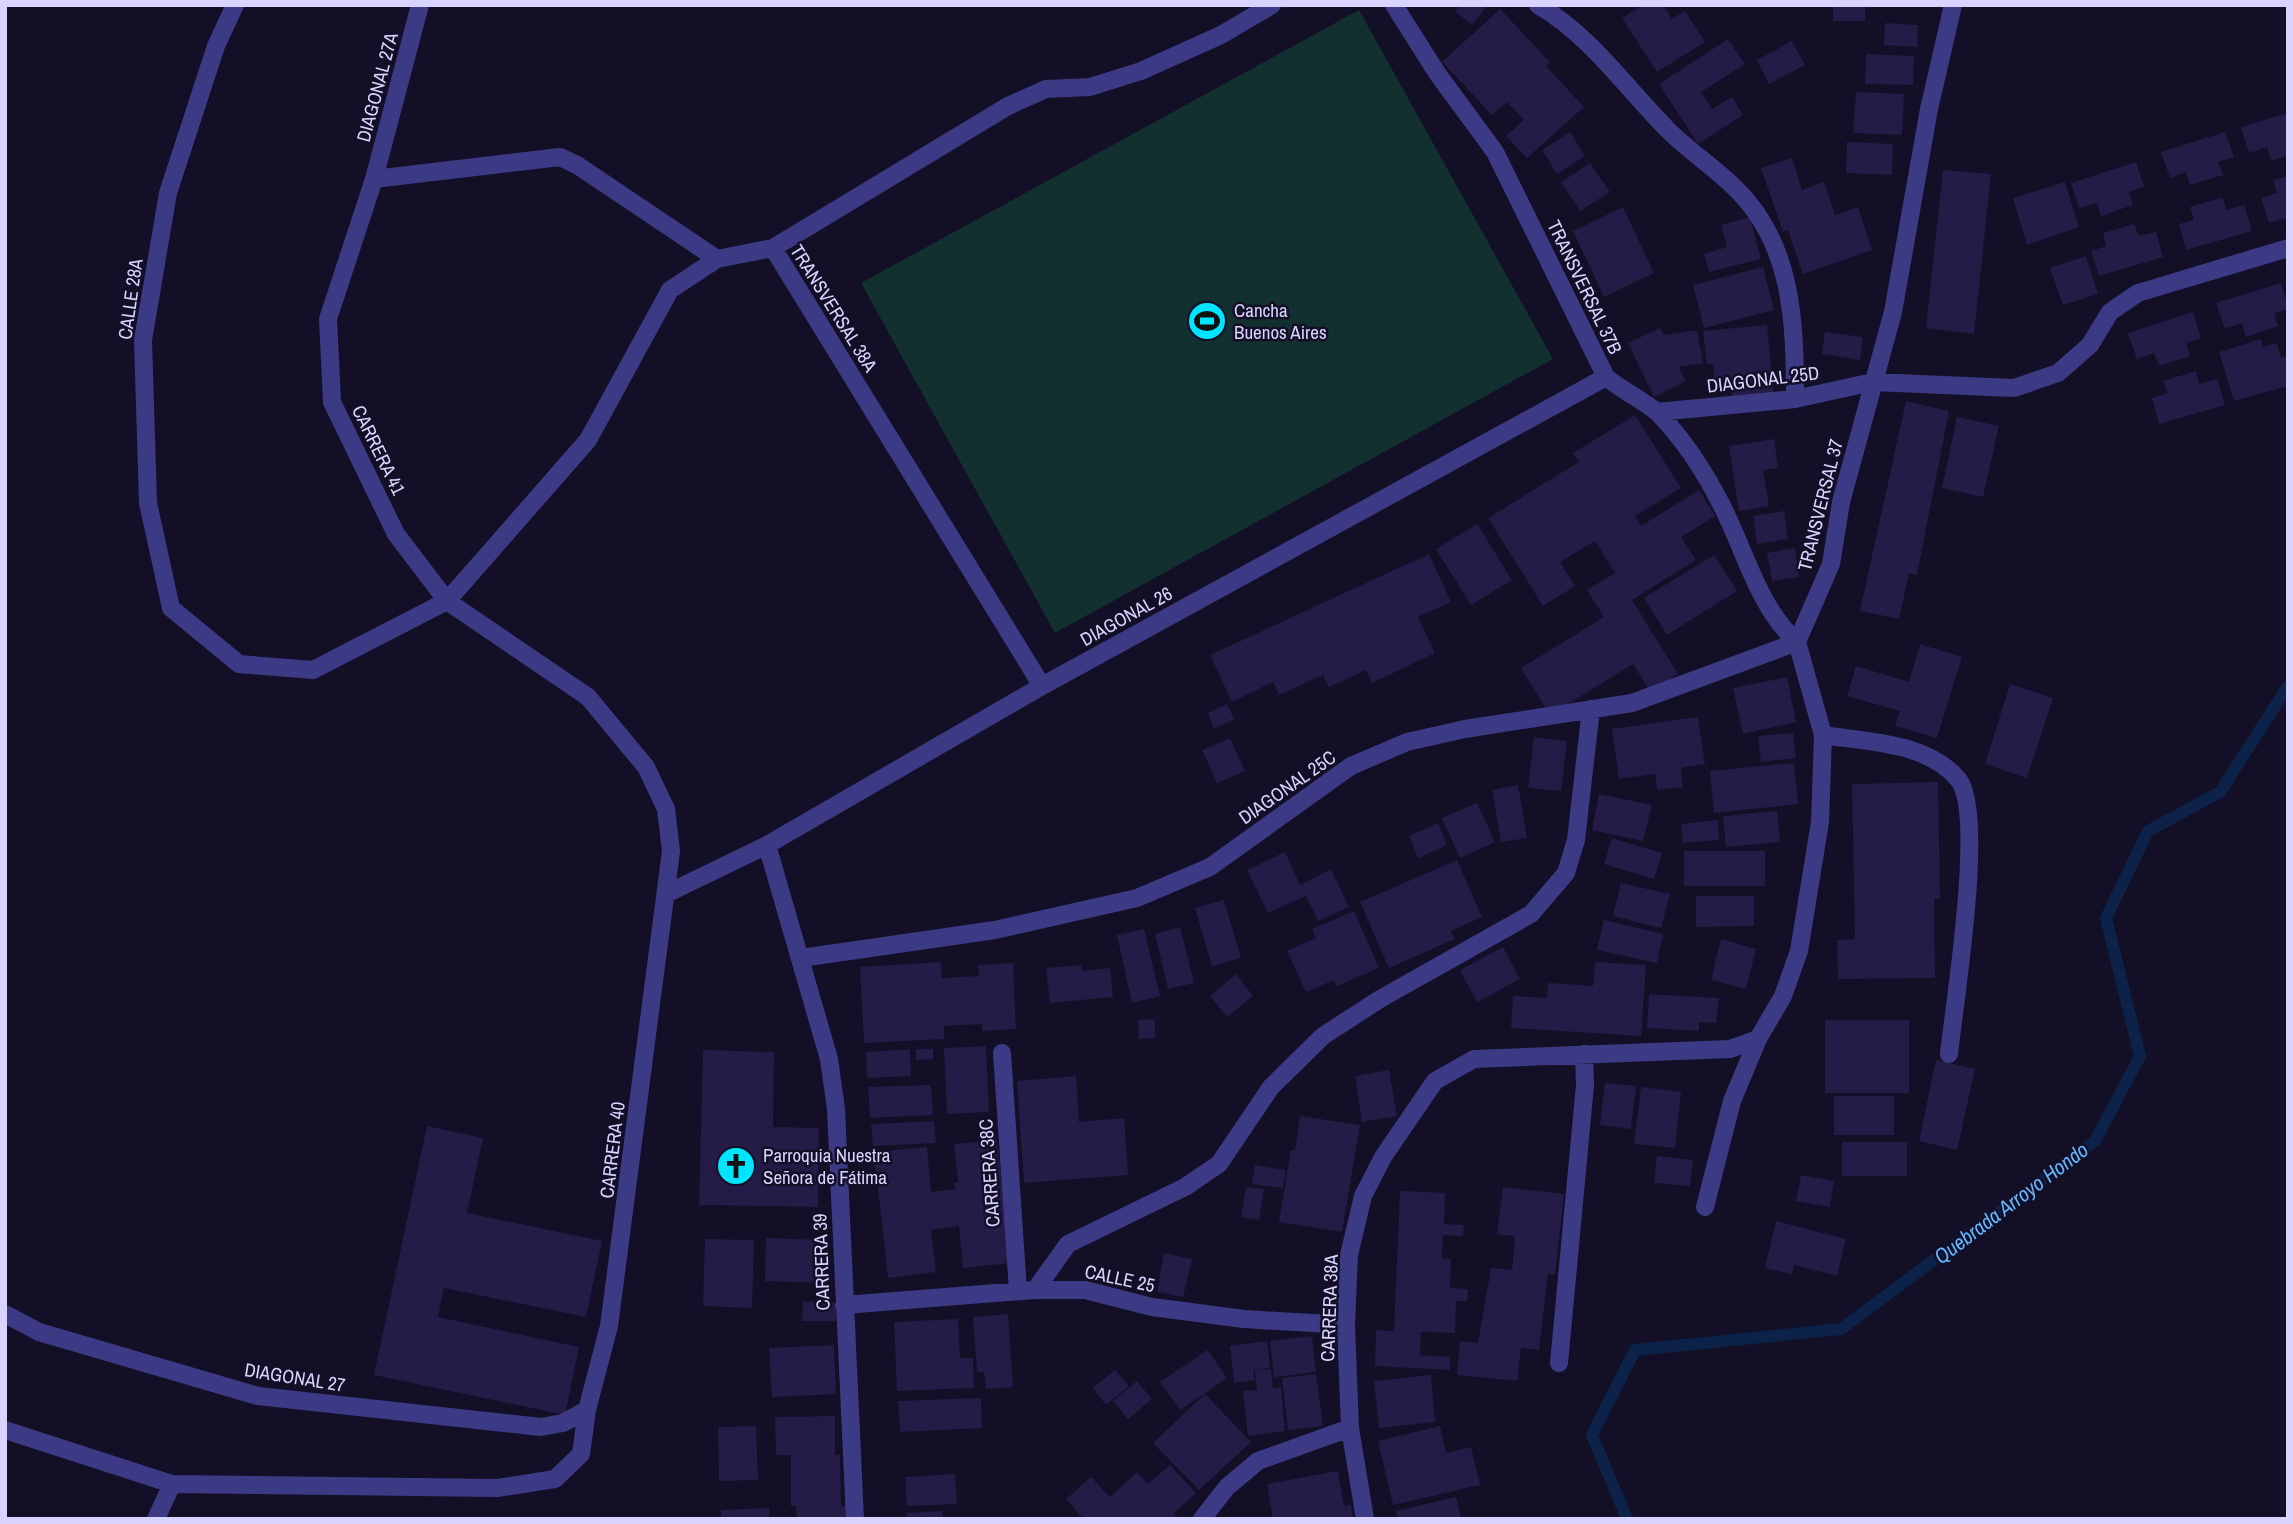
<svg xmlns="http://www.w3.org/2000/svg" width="2293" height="1524" viewBox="0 0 2293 1524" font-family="'Archivo Narrow',sans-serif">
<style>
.green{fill:#12302f}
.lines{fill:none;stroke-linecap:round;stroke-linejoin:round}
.stream{stroke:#0c2248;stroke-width:12}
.building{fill:#241b47}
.street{stroke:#3d3a85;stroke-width:18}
.labels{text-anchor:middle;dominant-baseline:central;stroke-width:5;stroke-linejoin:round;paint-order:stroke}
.street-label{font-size:19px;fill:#d9d4ff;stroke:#130f26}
.poi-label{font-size:19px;fill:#d9d4ff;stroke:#130f26;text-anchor:start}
.water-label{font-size:21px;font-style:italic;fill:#62b6ff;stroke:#130f26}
</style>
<rect width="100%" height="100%" fill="#130f26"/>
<path class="green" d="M1359,10L1553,359L1055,633L861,283Z"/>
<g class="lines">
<path class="stream" d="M1627,1519L1592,1435L1635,1350L1841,1329L2095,1141L2140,1056L2106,918L2148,831L2220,792L2288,686"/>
</g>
<path class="building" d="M1460,5H1488L1472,25L1455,11Z
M1643,5H1663L1672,19L1685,11L1705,42L1657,72L1622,18Z
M1833,5H1865V21H1833Z
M1500,9L1550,62L1546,66L1584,107L1527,158L1506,136L1524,120L1507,102L1492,115L1442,62Z
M1885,23L1918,25L1917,47L1884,45Z
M1728,39L1745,64L1701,92L1712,109L1732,97L1743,115L1698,144L1659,84Z
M1792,41L1805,65L1769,84L1757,60Z
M1866,54L1914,56L1913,85L1865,84Z
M1856,92L1904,94L1902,135L1853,133Z
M2288,113V155L2271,161L2267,147L2249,153L2241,127Z
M1570,132L1585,156L1557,174L1542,150Z
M2225,132L2234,157L2218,162L2223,175L2190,185L2186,172L2170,178L2161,152Z
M1847,142L1893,144L1892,175L1846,173Z
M1792,158L1802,190L1824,182L1835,215L1858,207L1872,250L1803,274L1788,230L1783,232L1761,168Z
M2136,162L2144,187L2129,192L2133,205L2101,216L2097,203L2079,208L2071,183Z
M1590,163L1610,192L1580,211L1561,182Z
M1943,170L1991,174L1974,334L1926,328Z
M2288,176V218L2269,223L2261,198L2277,193L2273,180Z
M2065,182L2079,227L2027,245L2013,198Z
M2223,197L2226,210L2244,205L2252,231L2186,250L2179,224L2194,220L2190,207Z
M1623,207L1654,273L1604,297L1573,231Z
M1750,217L1761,259L1709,272L1704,254L1727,247L1721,225Z
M2134,224L2139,236L2156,232L2163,257L2099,276L2091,251L2106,246L2103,233Z
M2086,256L2098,294L2063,305L2050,268Z
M1763,267L1774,310L1704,328L1693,285Z
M2281,283L2288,309L2274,313L2278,326L2246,337L2242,323L2225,329L2216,303Z
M2193,312L2201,338L2186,343L2190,356L2159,366L2154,353L2137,359L2128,333Z
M1767,325L1774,398L1732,401L1731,385L1715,386L1713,364H1707L1703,331Z
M1660,328L1664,335L1697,330L1703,363L1679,367L1686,381L1654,397L1628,343Z
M1825,332L1863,337L1860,360L1822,354Z
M2261,339L2263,347L2277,343L2281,358L2288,356V386L2234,401L2219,352Z
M2196,371L2199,384L2217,379L2225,405L2159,424L2152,398L2168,393L2163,381Z
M1906,401L1949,411L1917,575L1909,573L1899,619L1860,611Z
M1635,415L1681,488L1635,516L1641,526L1699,490L1715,516L1681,537L1696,560L1632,600L1678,674L1650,691L1633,664L1550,715L1521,668L1604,617L1587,590L1615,573L1595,541L1560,562L1575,586L1543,606L1488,518L1579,462L1573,453Z
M1957,417L1999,426L1983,497L1942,488Z
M1774,439L1778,468L1763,470L1769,506L1739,511L1729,446Z
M1784,511L1788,539L1757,544L1753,516Z
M1477,524L1512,580L1471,605L1436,549Z
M1795,548L1799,577L1772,581L1767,553Z
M1429,554L1451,602L1418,617L1435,653L1372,683L1366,670L1329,687L1323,675L1279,695L1273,682L1232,702L1210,655Z
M1714,555L1737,591L1667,635L1644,598Z
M1920,644L1962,657L1937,738L1895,726L1900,711L1847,696L1856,666L1909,682Z
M1787,677L1796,722L1743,734L1733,688Z
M2010,684L2053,698L2027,778L1985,764Z
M1227,704L1234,719L1214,729L1208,713Z
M1698,717L1705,764L1681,768L1683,787L1657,790L1655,774L1619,779L1612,729Z
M1793,733L1796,758L1761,762L1758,736Z
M1534,737L1567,741L1561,791L1528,788Z
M1230,738L1245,771L1217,783L1202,750Z
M1794,763L1798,804L1714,813L1710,771Z
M1938,782L1940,899H1934L1935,978L1838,979L1837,940L1855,939L1852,784Z
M1518,785L1527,838L1501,842L1492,790Z
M1599,794L1652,805L1643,841L1592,830Z
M1477,803L1495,842L1460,858L1442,818Z
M1777,811L1780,842L1726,847L1723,816Z
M1718,820L1719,840L1683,843L1681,824Z
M1438,823L1447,845L1418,858L1409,836Z
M1612,838L1662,853L1654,879L1604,864Z
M1684,851H1765V886H1684Z
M1285,852L1300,885L1331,869L1349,907L1318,921L1306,896L1268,913L1247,870Z
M1457,860L1482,917L1451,931L1455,939L1389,968L1360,902Z
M1621,883L1670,894L1661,928L1613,916Z
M1696,896H1754V926L1696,927Z
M1224,900L1241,958L1212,966L1195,908Z
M1354,911L1379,968L1337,986L1334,980L1306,992L1287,951L1316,938L1312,929Z
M1604,920L1663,934L1657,963L1597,950Z
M1180,927L1194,983L1168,989L1155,934Z
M1144,929L1160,996L1132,1003L1117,935Z
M1721,939L1756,949L1746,989L1711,980Z
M1503,947L1520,979L1477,1002L1460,970Z
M941,962L942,978L979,976L978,965L1013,963L1016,1029L982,1031V1024L944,1026V1039L864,1043L860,967Z
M1595,962L1646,965L1641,1036L1511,1028L1513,996L1547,998L1548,983L1593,986Z
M1081,965L1082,971L1110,968L1113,997L1050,1003L1046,968Z
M1236,974L1253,996L1227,1017L1210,996Z
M1649,994L1719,998L1716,1023L1699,1022V1031L1647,1028Z
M1155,1019V1038L1139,1039L1138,1020Z
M1825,1020H1909V1093H1825Z
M986,1046L989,1112L947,1114L944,1048Z
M910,1049L911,1076L867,1078L866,1052Z
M916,1049H933V1059L916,1060Z
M703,1050L774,1052L773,1127L819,1128L818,1207L699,1205Z
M1936,1060L1975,1069L1957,1150L1919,1141Z
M1389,1070L1397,1116L1362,1122L1355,1076Z
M1076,1076L1079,1122L1124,1118L1128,1175L1024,1183L1017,1081Z
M1605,1083L1636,1086L1631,1129L1600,1125Z
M931,1085L933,1115L870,1118L868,1087Z
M1641,1087L1681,1092L1675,1148L1634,1144Z
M1834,1096H1894V1135H1834Z
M1300,1116L1360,1125L1342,1232L1279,1222L1291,1150H1295Z
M934,1121L936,1143L873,1146L871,1124Z
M427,1126L483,1138L467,1213L602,1241L586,1317L444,1288L438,1317L579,1347L565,1415L374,1375Z
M997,1140L1010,1263L963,1268L959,1226L931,1230L936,1272L888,1278L874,1152L927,1147L931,1192L955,1189L954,1183L958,1182L954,1144Z
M1842,1142H1907V1176H1842Z
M1657,1156L1693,1160L1690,1186L1654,1183Z
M1255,1165L1286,1170L1283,1188L1252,1184Z
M1801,1175L1834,1181L1830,1207L1796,1201Z
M1246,1187L1264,1189L1259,1220L1241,1217Z
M1503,1187L1564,1194L1555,1275L1548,1274L1539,1350L1521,1348L1517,1381L1457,1375L1460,1341L1478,1343L1491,1268L1512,1270L1515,1236L1497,1234Z
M1400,1191L1445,1193L1444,1224L1464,1225L1463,1236L1443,1235L1442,1258L1451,1259L1450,1288L1468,1289L1467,1301H1456L1455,1333L1421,1332L1420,1355L1450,1357V1370L1375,1366L1376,1330L1394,1331Z
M1776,1221L1846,1239L1837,1276L1794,1265L1792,1274L1765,1268Z
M766,1238L825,1240L823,1283L765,1281Z
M705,1239L754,1240L752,1308L703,1306Z
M1164,1253L1192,1259L1183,1297L1157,1292Z
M803,1301L837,1303L836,1321H802Z
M1008,1314L1013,1387L986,1389L984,1372H977L973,1317Z
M958,1319L960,1358H973L974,1388L897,1391L894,1322Z
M1312,1336L1316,1372L1274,1377L1270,1341Z
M1267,1341L1270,1368L1253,1370L1255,1380L1234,1383L1230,1346Z
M834,1345L836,1394L772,1397L769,1348Z
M1208,1350L1227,1378L1180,1410L1160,1382Z
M1271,1369L1273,1388L1281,1387L1285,1431L1248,1436L1243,1391L1257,1390L1255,1370Z
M1115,1370L1129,1386L1106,1405L1093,1388Z
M1316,1374L1323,1426L1288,1430L1282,1378Z
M1431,1375L1435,1422L1379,1428L1374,1381Z
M1137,1381L1152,1399L1128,1419L1113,1401Z
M1205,1394L1251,1442L1199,1490L1153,1443Z
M981,1398L982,1428L900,1432L898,1401Z
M835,1416V1455H840L841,1506H846V1519H797L796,1506H791V1455H776L775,1417Z
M756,1426L758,1480L719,1481L718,1427Z
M1440,1426L1446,1453L1471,1447L1480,1485L1393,1505L1378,1441Z
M1170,1465L1196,1493L1174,1513L1180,1519H1079L1082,1517L1066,1499L1091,1477L1110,1497L1137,1472L1148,1484Z
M1338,1471L1344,1506L1351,1505L1353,1519H1273L1267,1484Z
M955,1474L957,1504L907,1506L905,1477Z
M1456,1497L1461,1519H1398L1396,1511Z
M769,1508V1519H721V1510Z
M942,1511L943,1519H907V1513Z"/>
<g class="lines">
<path class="street" d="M235,5L216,46L168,193L143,340L148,503L171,608L239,664L313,670L447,601L588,440L670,290L717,259L773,248L1042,686
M1394,5L1437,73L1495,152L1606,377C1621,390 1648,403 1659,414C1683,439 1704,471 1720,502C1745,549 1757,606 1797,642
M1538,5C1591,36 1626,88 1668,130C1688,150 1712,166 1733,186C1793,242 1795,322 1795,399
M374,179L560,157L577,165L717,259
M773,248L1008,106L1046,89L1090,87L1141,71L1221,35L1272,5
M1657,412L1795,399L1873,382L2014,388L2058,373L2090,345L2110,312L2138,293L2288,248
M1823,735C1867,742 1927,742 1958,779C1986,812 1954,1005 1949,1054
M767,845L829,1059L836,1109L855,1519
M668,893L767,845L1042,686L1606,377
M801,958L995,930L1137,898L1210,867L1351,766L1407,742L1465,729L1632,703L1797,642
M1002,1053L1018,1291
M1705,1207L1732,1101L1758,1039L1783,996L1799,951L1820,822L1823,735L1797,642L1831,564L1841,502L1893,312L1929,109L1953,5
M1035,1290L1068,1244L1185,1187L1219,1164L1271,1087L1323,1036L1380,999L1531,914L1566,873L1576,840L1591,709
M844,1305L1035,1290H1085L1152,1307L1244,1319L1346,1325
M5,1314L39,1332L258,1396L541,1427L563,1423L587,1410
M1559,1363L1585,1085L1584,1054
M5,1430L172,1484L497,1488L555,1479L581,1454L587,1410L609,1326L671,851L666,809L646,767L588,697L447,601L396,534L332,402L328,319L374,179L420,5
M156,1519L172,1484
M1202,1519L1227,1487L1258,1461L1350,1428
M1365,1519L1350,1428L1346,1325L1349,1255L1363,1196L1383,1157L1435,1081L1474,1059L1730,1049L1758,1039"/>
</g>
<defs>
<symbol id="stadium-disc" viewBox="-11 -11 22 22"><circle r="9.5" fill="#00e5ff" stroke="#130f26"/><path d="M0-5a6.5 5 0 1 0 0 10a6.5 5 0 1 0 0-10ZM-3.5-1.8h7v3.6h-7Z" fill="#111"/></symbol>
<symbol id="church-disc" viewBox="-11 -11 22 22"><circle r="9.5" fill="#00e5ff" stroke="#130f26"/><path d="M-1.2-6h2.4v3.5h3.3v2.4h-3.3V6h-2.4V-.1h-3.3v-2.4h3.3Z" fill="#111"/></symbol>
</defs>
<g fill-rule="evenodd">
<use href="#stadium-disc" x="1185" y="299" width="44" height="44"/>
<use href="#church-disc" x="714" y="1144" width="44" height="44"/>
</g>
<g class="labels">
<g class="street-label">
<text transform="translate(377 87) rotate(-75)">DIAGONAL 27A</text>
<text transform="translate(1585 287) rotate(64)">TRANSVERSAL 37B</text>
<text transform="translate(130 299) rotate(-82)">CALLE 28A</text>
<text transform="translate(834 308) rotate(58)">TRANSVERSAL 38A</text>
<text transform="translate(1763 379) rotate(-7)">DIAGONAL 25D</text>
<text transform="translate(379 450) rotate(64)">CARRERA 41</text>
<text transform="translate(1820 505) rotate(-76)">TRANSVERSAL 37</text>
<text transform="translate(1126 616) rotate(-29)">DIAGONAL 26</text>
<text transform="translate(1287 787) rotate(-35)">DIAGONAL 25C</text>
<text transform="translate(612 1150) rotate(-83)">CARRERA 40</text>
<text transform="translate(989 1173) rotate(-94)">CARRERA 38C</text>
<text transform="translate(821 1262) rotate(-92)">CARRERA 39</text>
<text transform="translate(1120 1278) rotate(12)">CALLE 25</text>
<text transform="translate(1329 1308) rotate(-88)">CARRERA 38A</text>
<text transform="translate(295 1377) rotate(9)">DIAGONAL 27</text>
</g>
<g class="poi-label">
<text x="1234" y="310">Cancha<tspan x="1234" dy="22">Buenos Aires</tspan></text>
<text x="763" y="1155">Parroquia Nuestra<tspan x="763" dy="22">Señora de Fátima</tspan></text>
</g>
<g class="water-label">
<text transform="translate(2011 1203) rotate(-37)">Quebrada Arroyo Hondo</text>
</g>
</g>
<rect width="2293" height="1524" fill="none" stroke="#d9d4ff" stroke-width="14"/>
</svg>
